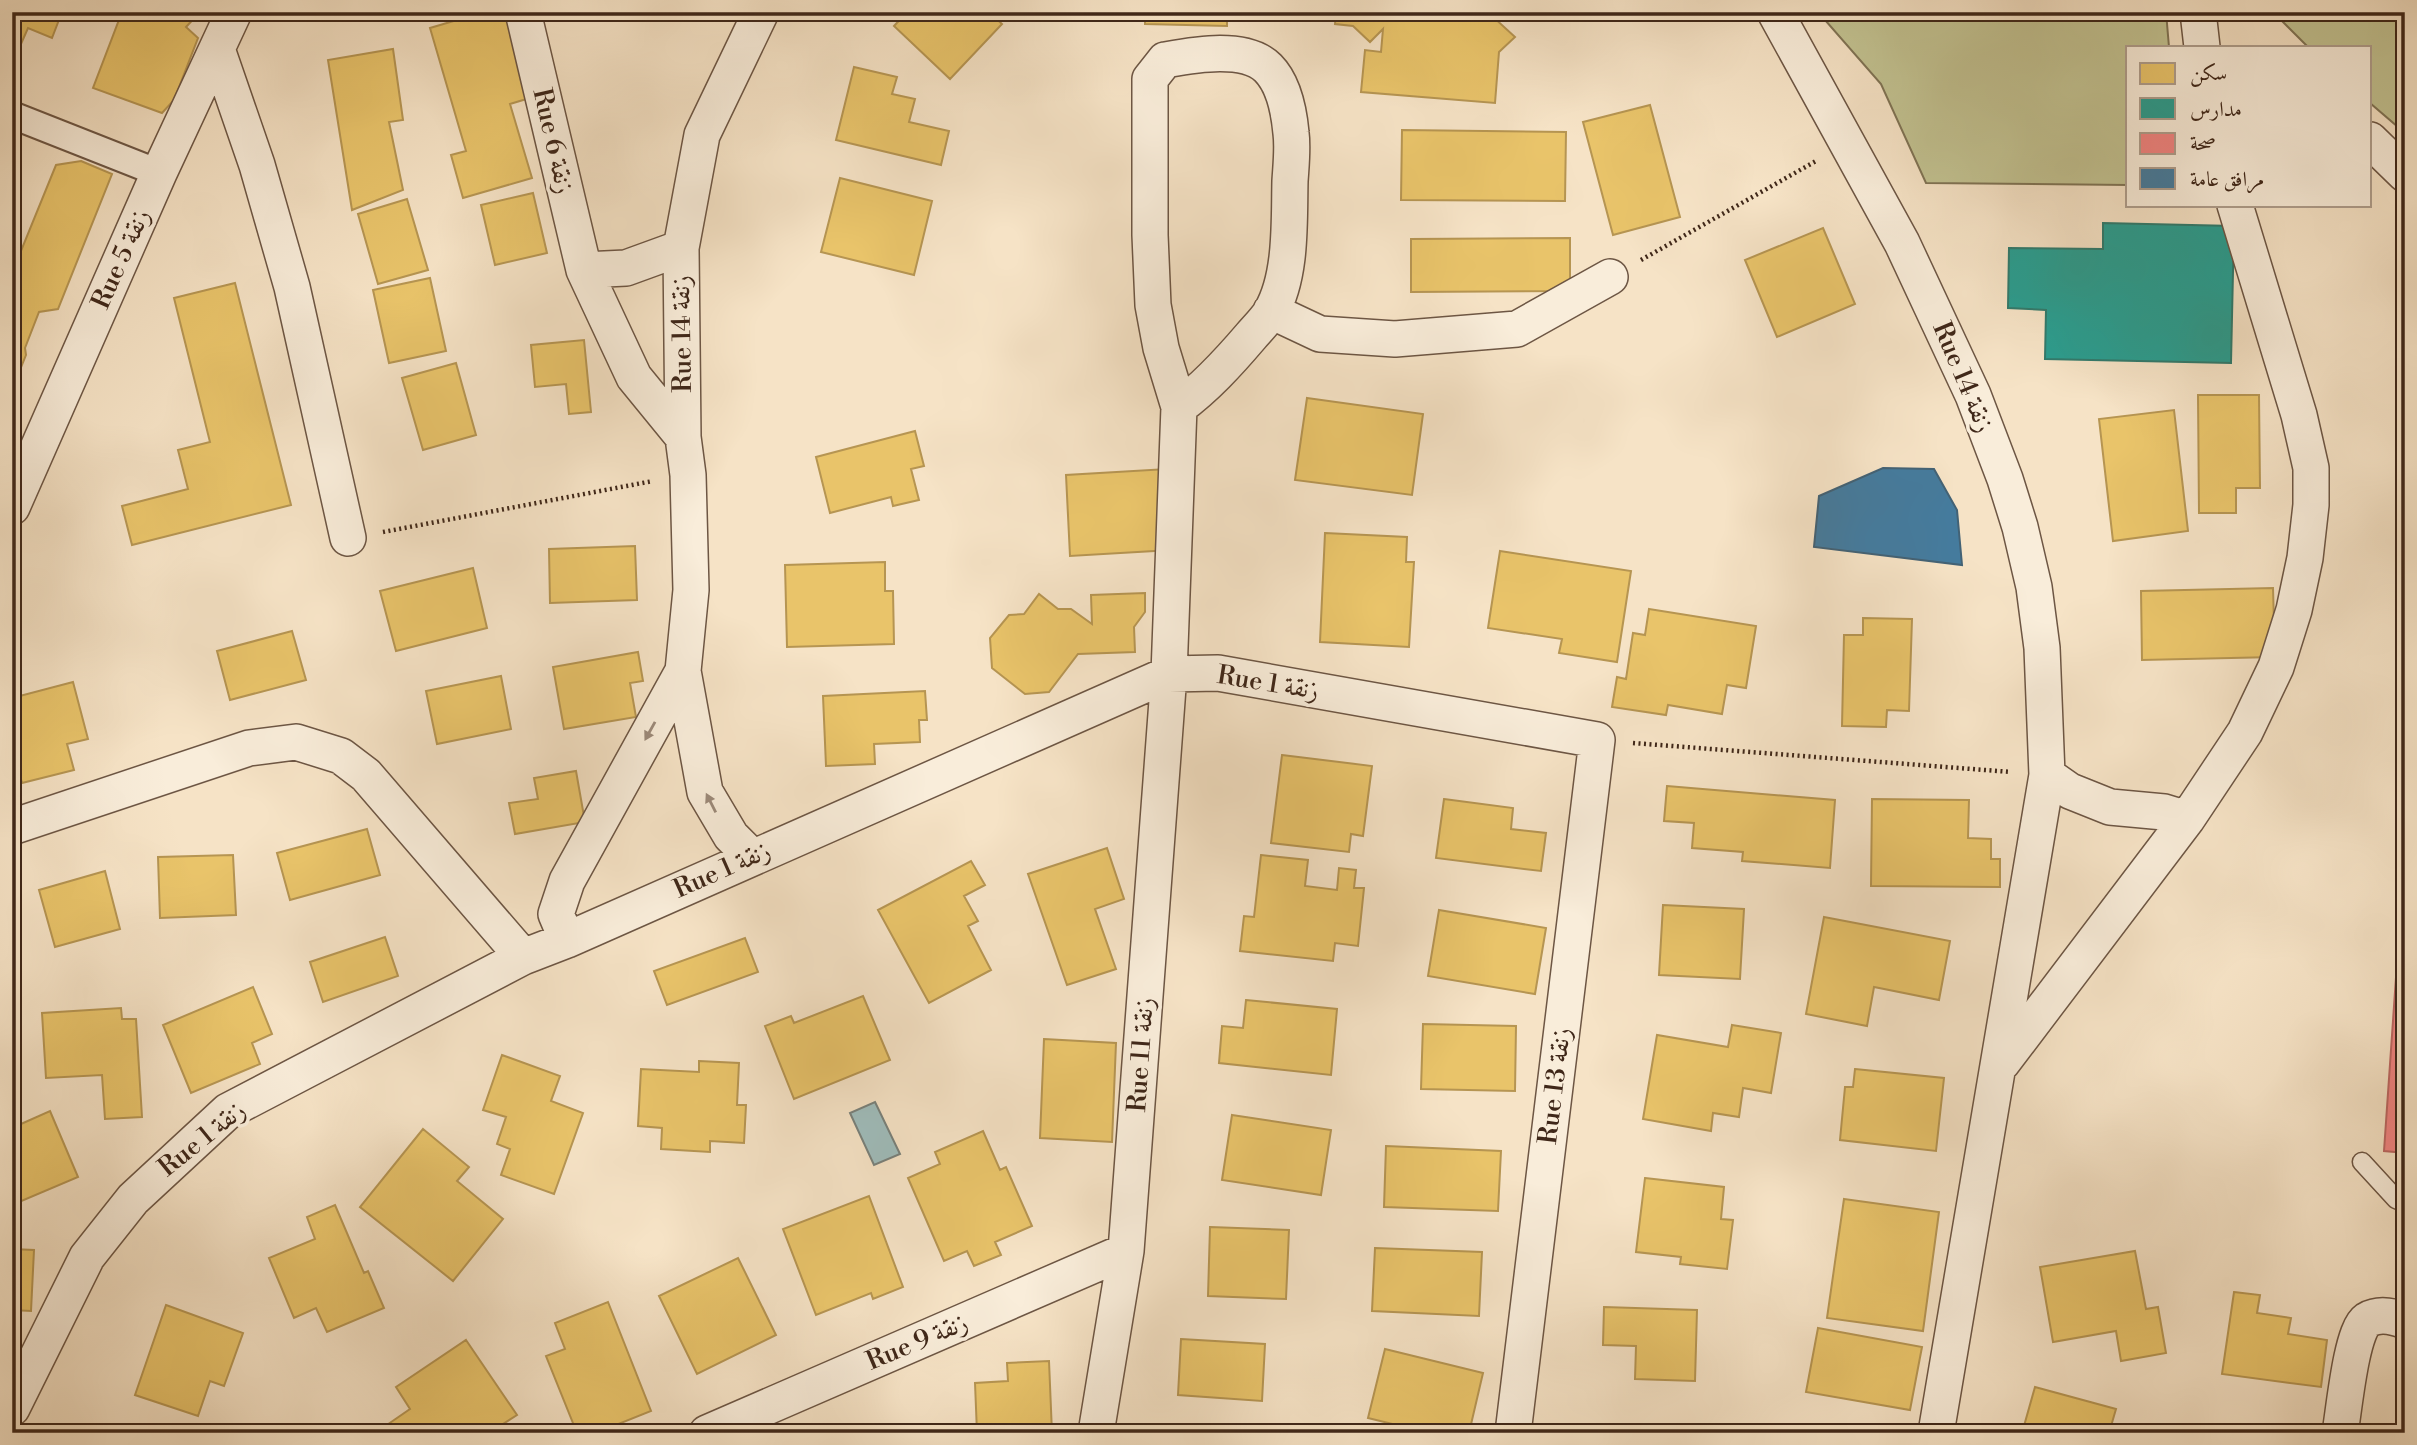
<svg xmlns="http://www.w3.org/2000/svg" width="2417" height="1445" viewBox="0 0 2417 1445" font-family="'Libre Bodoni',Amiri,serif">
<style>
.green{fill:#c2c291;stroke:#807455;stroke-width:2}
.water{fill:#9fbdbc;stroke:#79817b;stroke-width:2}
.homes{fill:#e9c46a;stroke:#b69552;stroke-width:2}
.schools{fill:#2a9d8f;stroke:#307a6c;stroke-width:2}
.health{fill:#f28482;stroke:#bc6862;stroke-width:2}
.public{fill:#457b9d;stroke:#436275;stroke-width:2}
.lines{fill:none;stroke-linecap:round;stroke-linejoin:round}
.service-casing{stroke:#6d5644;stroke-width:21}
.pedestrian-casing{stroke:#6d5644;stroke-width:30}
.minor-casing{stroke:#6d5644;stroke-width:38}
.path{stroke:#3f2719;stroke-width:4.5;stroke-dasharray:2 3.5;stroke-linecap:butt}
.service{stroke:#f9edda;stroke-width:18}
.pedestrian{stroke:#f9edda;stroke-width:26}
.minor{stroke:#f9edda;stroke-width:35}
.oneway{fill:#9c8a7a}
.labels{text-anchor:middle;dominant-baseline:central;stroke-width:7;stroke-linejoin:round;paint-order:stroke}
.street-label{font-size:26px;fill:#3f2719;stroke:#f9edda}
</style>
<rect width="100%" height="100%" fill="#f6e3c6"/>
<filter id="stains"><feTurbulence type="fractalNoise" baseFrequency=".00286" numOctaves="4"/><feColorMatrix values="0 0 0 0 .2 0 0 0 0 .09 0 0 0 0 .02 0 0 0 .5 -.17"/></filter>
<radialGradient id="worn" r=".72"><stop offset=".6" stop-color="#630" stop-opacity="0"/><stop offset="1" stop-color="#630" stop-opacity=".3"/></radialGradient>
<path class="green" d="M1818,12H2166L2169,47H2128V185L1926,183L1881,84Z
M2273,12H2405V133L2370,103V47H2308Z"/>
<path class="water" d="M875,1102L900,1154L874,1165L850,1113Z"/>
<path class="homes" d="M12,12H62L52,38L28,28L21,44L12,41Z
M122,12H200L186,27L198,38L174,100L162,113L93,88Z
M484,12H508L533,97L510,104L532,178L463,198L451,155L466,151L430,28Z
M907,12H989L1002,24L950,79L894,26Z
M1145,12H1227V26L1145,24Z
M1336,12H1493L1492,16L1515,37L1499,52L1495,103L1361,92L1365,50L1381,52L1383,29L1370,42L1353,26L1335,24Z
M393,49L403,120L389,122L403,190L352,210L328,60Z
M854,67L897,77L892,94L915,99L909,122L949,131L941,165L836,140Z
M1650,105L1680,217L1613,235L1583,122Z
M1402,130L1566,132L1565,201L1401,200Z
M81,161L112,174L58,309L39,312L25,348L26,355L12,390V273L56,165Z
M840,178L932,201L914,275L821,252Z
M533,193L547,253L495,265L481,205Z
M407,199L428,270L378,284L358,214Z
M1823,228L1855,304L1777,337L1745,260Z
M1570,238V291L1411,292V239Z
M430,278L446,351L389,363L373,290Z
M235,283L291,505L132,545L122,506L188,489L178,450L210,442L174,298Z
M584,340L591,412L569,414L566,384L535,387L531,345Z
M456,363L476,435L423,450L402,378Z
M2198,395H2259L2260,488H2236V513H2199Z
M1307,398L1423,414L1412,495L1295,480Z
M2174,410L2188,531L2113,541L2099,419Z
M915,431L924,466L911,469L919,500L893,506L891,497L830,513L816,457Z
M1167,469L1171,550L1070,556L1066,475Z
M1325,533L1407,537L1406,562H1414L1409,647L1320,642Z
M635,546L637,600L550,603L549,549Z
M1500,551L1631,571L1617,662L1559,653L1562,639L1488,628Z
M885,562V591H893L894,644L787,647L785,565Z
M473,568L487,628L396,651L380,591Z
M2273,588L2275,657L2142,660L2141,591Z
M1145,593V612L1134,627L1135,652L1078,654L1049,692L1025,694L992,668L990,638L1009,615L1024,614L1039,594L1058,609H1071L1092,624L1091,595Z
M1649,609L1756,626L1746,688L1727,685L1722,714L1668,705L1666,715L1612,707L1617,677L1626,679L1633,633L1645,635Z
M1863,618L1912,619L1909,711L1887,710L1886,727L1842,726L1844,635H1863Z
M292,631L306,680L230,700L217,651Z
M638,652L643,681L630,683L636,717L564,729L553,667Z
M501,676L511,729L437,744L426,691Z
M73,682L88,739L67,744L74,770L22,783L12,747V698Z
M925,691L927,720H919L920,742L874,744L875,764L826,766L823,696Z
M1282,755L1372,766L1363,836L1351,834L1349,852L1271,843Z
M576,771L585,822L515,834L509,803L538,799L534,778Z
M1667,786L1835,800L1830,868L1742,861L1743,852L1692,848L1694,823L1664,821Z
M1444,799L1513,808L1511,829L1546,833L1541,871L1436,858Z
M1872,799L1969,800L1968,838L1991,839V859H2000V887L1871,886Z
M367,829L380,875L290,900L277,853Z
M1107,848L1124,899L1095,909L1116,969L1067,985L1028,874Z
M233,855L236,915L160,918L158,857Z
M1261,855L1308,860L1305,886L1337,890L1339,868L1356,870L1354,888H1364L1358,946L1335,943L1333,961L1240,951L1244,916L1254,917Z
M971,861L985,885L964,896L978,921L968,926L991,970L929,1003L878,910Z
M105,871L120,929L55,947L39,890Z
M1663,905L1744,909L1740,979L1659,975Z
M1439,910L1546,928L1535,994L1428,976Z
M1824,917L1950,941L1939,1000L1874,987L1867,1026L1806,1014Z
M385,937L398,976L323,1002L310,962Z
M745,938L758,972L667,1005L654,971Z
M253,987L272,1034L252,1043L260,1064L191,1093L163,1025Z
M863,996L890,1060L794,1099L765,1026L791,1016L794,1023Z
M1246,1000L1337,1009L1331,1075L1219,1063L1222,1026L1243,1028Z
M121,1008L122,1019H136L142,1117L105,1119L102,1075L46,1078L42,1013Z
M1423,1024L1516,1026L1515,1091L1421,1089Z
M1732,1025L1781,1033L1771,1093L1743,1088L1739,1117L1713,1113L1711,1131L1643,1119L1657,1035L1728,1047Z
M1044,1039L1116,1043L1112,1142L1040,1138Z
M502,1055L560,1076L551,1101L583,1113L554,1194L501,1175L510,1149L497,1144L506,1117L483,1110Z
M699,1061L739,1063L737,1105H746L744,1143L710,1141V1152L661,1149L662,1128L638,1126L641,1069L699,1072Z
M1855,1069L1944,1078L1936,1151L1840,1140L1845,1087H1853Z
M50,1111L78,1177L12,1205V1128Z
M1232,1115L1331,1130L1321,1195L1222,1180Z
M423,1129L469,1167L457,1181L503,1219L453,1281L360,1207Z
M983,1131L1000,1170L1006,1167L1032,1226L995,1242L1001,1255L974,1266L967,1251L944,1261L908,1178L940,1164L935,1152Z
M1386,1146L1501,1151L1498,1211L1384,1207Z
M1645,1178L1724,1187L1721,1219L1733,1220L1727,1269L1680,1264L1681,1257L1636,1252Z
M869,1196L903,1287L873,1299L871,1293L816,1315L783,1229Z
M1844,1199L1939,1212L1923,1331L1827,1318Z
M335,1205L364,1273L368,1271L384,1308L327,1332L316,1308L294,1318L269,1258L315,1239L307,1217Z
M1210,1227L1289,1230L1286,1299L1208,1296Z
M1375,1248L1482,1252L1479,1316L1372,1311Z
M12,1249L34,1250L31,1311L12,1310Z
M2135,1251L2146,1309L2158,1307L2166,1353L2121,1361L2116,1331L2053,1342L2040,1267Z
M738,1258L776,1335L697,1374L659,1296Z
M2234,1292L2260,1295L2257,1313L2291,1318L2288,1334L2327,1340L2321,1387L2222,1374Z
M608,1302L651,1411L596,1433H577L546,1356L565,1349L555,1323Z
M166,1305L243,1333L224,1386L210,1381L198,1416L135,1395Z
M1604,1307L1697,1310L1695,1381L1635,1379L1636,1346L1603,1345Z
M1818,1328L1922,1347L1910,1410L1806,1392Z
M1181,1339L1265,1344L1262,1401L1178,1395Z
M466,1340L517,1415L489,1433H388L384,1427L410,1409L396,1387Z
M1385,1349L1483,1373L1469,1433H1429L1368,1418Z
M1049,1361L1052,1433H977L975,1383L1008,1381L1007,1363Z
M2035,1387L2116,1409L2109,1433H2022Z"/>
<path class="schools" d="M2103,223L2234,226L2231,363L2045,359L2046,310L2008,308L2009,248L2103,249Z"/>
<path class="health" d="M2401,905H2405V1153L2384,1151Z"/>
<path class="public" d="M1883,468L1934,469L1957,510L1962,565L1814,547L1819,496Z"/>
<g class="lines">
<defs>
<path id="service" d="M2362,1162L2396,1199L2405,1203"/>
<path id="pedestrian" d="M12,115L159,173"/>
<path id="minor" d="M523,12L584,270L634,377L683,437
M1775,12L1902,243L1973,395L2005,479L2020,527L2034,587L2042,648L2047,775L1936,1433
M2198,12L2202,47
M217,49L257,165L292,287L348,538
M2370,140L2405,174
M584,270L626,268L681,248
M1271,311L1320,334L1395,339L1517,329L1610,277
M12,507L159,173L234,12
M2047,775L2070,791L2110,807L2164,812L2187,819
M12,827L249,748L296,742L341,756L366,775L523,957
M752,857L731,836L705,792L683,671L691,590L688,475L683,437L681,248L702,135L761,12
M567,940L556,914L567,881L683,671
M2002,1063L2187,819L2245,732L2276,667L2294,610L2305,558L2311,505V468L2299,415L2235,205
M12,1408L87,1257L133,1199L228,1111L523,957L567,940L1169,674L1218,673L1597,740L1513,1433
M707,1433L1126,1251
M1096,1433L1126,1251L1169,674L1179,407L1161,348L1153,305L1150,235V79L1165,60C1193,55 1245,45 1268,68C1284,84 1289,111 1291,133C1293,148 1291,165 1290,181C1289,221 1292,276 1271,312C1266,320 1257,329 1251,336C1228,363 1206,387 1179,407
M2340,1433C2344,1411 2351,1331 2367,1320C2379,1313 2393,1316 2405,1321"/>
</defs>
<use href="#service" class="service-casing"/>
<use href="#pedestrian" class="pedestrian-casing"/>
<use href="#minor" class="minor-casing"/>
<path class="path" d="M1641,260L1816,161
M383,532L653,481
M1633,743L2011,772"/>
<use href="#service" class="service"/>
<use href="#pedestrian" class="pedestrian"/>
<use href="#minor" class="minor"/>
</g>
<defs><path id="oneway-solid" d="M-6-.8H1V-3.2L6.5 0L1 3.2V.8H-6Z" transform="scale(1.75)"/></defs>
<g class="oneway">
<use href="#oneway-solid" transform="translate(650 731) rotate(119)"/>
<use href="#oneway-solid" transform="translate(711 803) rotate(-117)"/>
</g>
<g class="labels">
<g class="street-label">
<text transform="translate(553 141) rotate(77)">Rue 6 زنقة</text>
<text transform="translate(121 259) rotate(-66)">Rue 5 زنقة</text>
<text transform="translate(682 334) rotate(-91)">Rue 14 زنقة</text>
<text transform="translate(1963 377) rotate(67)">Rue 14 زنقة</text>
<text transform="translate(1268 683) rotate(9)">Rue 1 زنقة</text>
<text transform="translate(722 870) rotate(-24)">Rue 1 زنقة</text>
<text transform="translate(1141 1055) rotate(-86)">Rue 11 زنقة</text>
<text transform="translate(1555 1086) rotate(-83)">Rue 13 زنقة</text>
<text transform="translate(202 1139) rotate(-39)">Rue 1 زنقة</text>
<text transform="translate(917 1342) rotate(-23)">Rue 9 زنقة</text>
</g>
</g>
<rect width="2417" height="1445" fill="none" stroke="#f6e3c6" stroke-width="42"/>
<rect x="14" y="14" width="2389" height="1417" fill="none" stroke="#3f2719" stroke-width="3.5"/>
<rect x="21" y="21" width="2375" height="1403" fill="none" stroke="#3f2719" stroke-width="2"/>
<rect x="2126" y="46" width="245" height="161" fill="#f9edda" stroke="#af9e8d" stroke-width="2"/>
<rect x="2140" y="63" width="35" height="21" fill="#e9c46a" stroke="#af9e8d" stroke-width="2"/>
<text x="2190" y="80" font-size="21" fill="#3f2719">سكن</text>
<rect x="2140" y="98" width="35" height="21" fill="#2a9d8f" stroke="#af9e8d" stroke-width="2"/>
<text x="2190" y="116" font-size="21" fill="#3f2719">مدارس</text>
<rect x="2140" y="133" width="35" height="21" fill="#f28482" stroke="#af9e8d" stroke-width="2"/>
<text x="2190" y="150" font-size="21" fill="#3f2719">صحة</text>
<rect x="2140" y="168" width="35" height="21" fill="#457b9d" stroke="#af9e8d" stroke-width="2"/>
<text x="2190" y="186" font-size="21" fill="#3f2719">مرافق عامة</text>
<rect width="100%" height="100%" filter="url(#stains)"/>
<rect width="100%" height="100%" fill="url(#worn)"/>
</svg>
